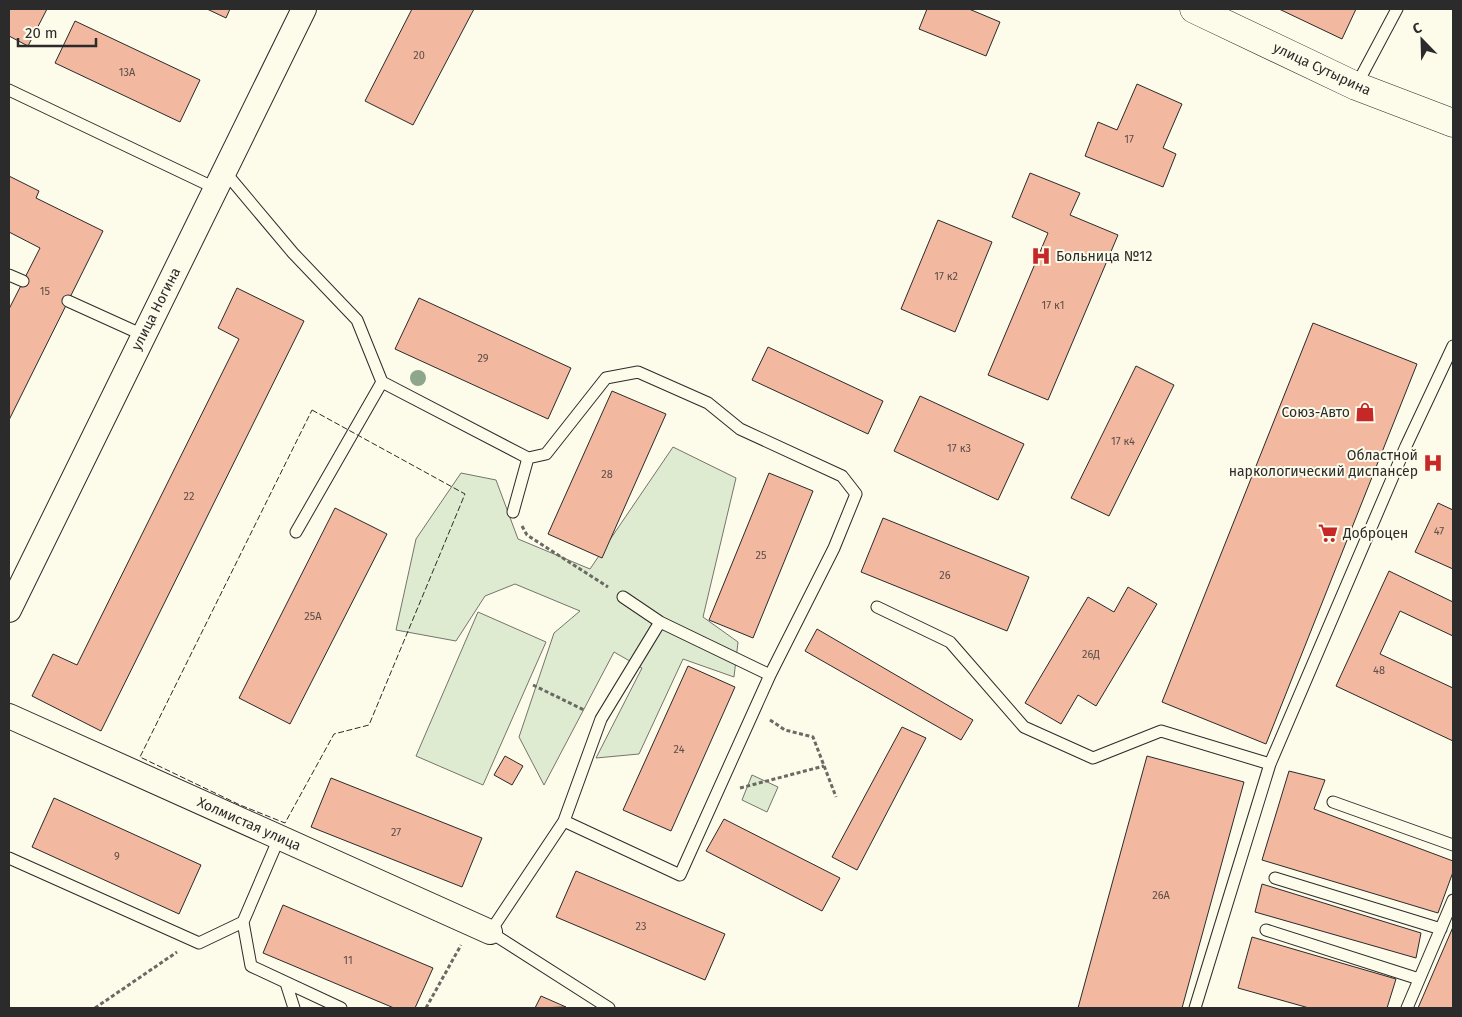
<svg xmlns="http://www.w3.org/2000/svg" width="1462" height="1017" viewBox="0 0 1462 1017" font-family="'Fira Sans',sans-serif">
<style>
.green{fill:#deebd1;stroke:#74746e}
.building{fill:#f2b8a0;stroke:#2b2b2b}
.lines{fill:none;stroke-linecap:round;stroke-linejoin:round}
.service-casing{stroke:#2b2b2b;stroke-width:13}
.minor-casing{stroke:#2b2b2b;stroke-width:26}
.tertiary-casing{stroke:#2b2b2b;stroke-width:29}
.path{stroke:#6a6964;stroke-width:3;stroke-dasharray:4 2.5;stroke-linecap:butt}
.service{stroke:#fdfbea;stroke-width:11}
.minor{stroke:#fdfbea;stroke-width:24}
.tertiary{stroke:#fdfbea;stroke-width:28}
.fence{stroke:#2b2b2b;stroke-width:1;stroke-dasharray:6 2.5;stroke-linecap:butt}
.tree{fill:#8ea78a}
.labels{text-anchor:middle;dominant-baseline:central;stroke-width:4;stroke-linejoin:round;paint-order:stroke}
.number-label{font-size:11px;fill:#5d4e48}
.street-label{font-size:14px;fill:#2b2b2b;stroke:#fdfbea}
.poi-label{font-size:14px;fill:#2b2b2b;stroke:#fdfbea;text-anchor:start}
</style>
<rect width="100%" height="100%" fill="#fdfbea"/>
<path class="green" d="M673,447L736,478L703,617L738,642L734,677L683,659L639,754L596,758L642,668L614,652L544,785L519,737L554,633L580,611L515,584L485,596L456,641L396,630L416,539L461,473L496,480L518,539L590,569Z
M478,612L546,642L483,785L416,756Z
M752,775L778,787L767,812L742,800Z"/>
<path class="building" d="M9,9H47L28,46L9,36Z
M207,9H230L226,18Z
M412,9H474L413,125L365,101Z
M927,9H969L1000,22L986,56L919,29Z
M1279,9H1356L1342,39Z
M75,21L200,80L180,122L55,63Z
M1137,84L1182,104L1163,148L1176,154L1163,187L1085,156L1098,122L1117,130Z
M1030,173L1080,193L1070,215L1118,235L1048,400L988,375L1048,233L1012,217Z
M9,176L39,191L36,198L103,231L9,420V309L40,248L9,232Z
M938,220L992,242L955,332L901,309Z
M237,288L304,321L101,731L32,696L53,654L77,665L239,339L218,328Z
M419,298L571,368L548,419L395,349Z
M1313,323L1417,364L1266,744L1162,702Z
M768,347L883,401L868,434L752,380Z
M1136,366L1174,385L1109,516L1071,498Z
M612,391L666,414L602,558L548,534Z
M920,396L1024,444L998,500L894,451Z
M769,473L813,491L753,638L709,620Z
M1438,503L1453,510V569L1415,552Z
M335,508L387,534L290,724L239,698Z
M883,518L1029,577L1007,631L861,572Z
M1389,571L1453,602V636L1400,611L1380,654L1453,688V741L1336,686Z
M1128,587L1157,604L1096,706L1078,695L1061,724L1025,703L1088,597L1114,612Z
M817,629L973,720L961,740L805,651Z
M688,666L735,687L671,831L623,810Z
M902,727L926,738L857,870L832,857Z
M505,756L523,766L512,785L494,775Z
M1147,756L1244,782L1182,1008H1078Z
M1289,771L1325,780L1314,809L1453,861V872L1438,913L1262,860Z
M331,778L482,838L462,887L311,827Z
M54,798L201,865L179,914L32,847Z
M724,819L840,878L822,911L706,851Z
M576,871L725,934L705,980L556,917Z
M1262,884L1421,933L1416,958L1255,912Z
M283,905L433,968L415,1008H394L263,953Z
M1453,927V1008H1418Z
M1252,937L1396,979L1387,1008H1309L1238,988Z
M541,996L566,1007L535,1008Z"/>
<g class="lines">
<defs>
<path id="service" d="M1356,86L1397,9
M9,90L217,189
M225,172L293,253L357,320L382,382L528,458L513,512
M9,275L23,281
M68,301L143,335
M528,458L546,454L606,378L638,372L708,403L740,429L842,476L856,494L834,548L770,675
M296,532L382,382
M877,607L950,642L1024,727L1093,758L1161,731L1270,764L1406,446L1453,346
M1333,802L1453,845
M564,821L680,875L770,675L660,622L623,597
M9,858L199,943L243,922L251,966L341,1008
M1275,878L1441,929
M243,922L279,838
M1266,930L1419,979
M286,983L294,1008
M609,1008L490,932L564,821L601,719L660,622
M1195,1008L1270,764
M1407,1008L1453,900"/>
<path id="minor" d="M9,610L304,9
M9,716L490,932"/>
<path id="tertiary" d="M1194,9L1356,86L1453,123"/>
</defs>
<use href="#service" class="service-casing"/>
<use href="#minor" class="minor-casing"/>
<use href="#tertiary" class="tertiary-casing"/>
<path class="path" d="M522,526L527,535L608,587
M533,685L584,710
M770,720L785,730L813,737L836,797
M740,788L824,766
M95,1008L177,952
M426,1008L461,945"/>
<use href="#service" class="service"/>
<use href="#minor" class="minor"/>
<use href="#tertiary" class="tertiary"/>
<path class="fence" d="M312,410L465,494L369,725L334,734L285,823L240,805L140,757Z"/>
</g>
<circle class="tree" cx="418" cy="378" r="8"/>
<defs>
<symbol id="hospital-bare" viewBox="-9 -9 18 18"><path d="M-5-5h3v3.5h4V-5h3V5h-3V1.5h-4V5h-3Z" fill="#c62828" stroke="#fdfbea" stroke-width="2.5" paint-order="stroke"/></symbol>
<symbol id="shop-bare" viewBox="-9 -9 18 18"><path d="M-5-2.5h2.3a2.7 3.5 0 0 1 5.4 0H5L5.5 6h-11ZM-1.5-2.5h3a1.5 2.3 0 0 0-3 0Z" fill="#c62828" stroke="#fdfbea" stroke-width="2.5" paint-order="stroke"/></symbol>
<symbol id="supermarket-bare" viewBox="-9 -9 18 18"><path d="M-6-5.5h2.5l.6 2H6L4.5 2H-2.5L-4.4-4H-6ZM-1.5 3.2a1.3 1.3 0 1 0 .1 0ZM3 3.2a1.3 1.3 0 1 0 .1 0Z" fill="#c62828" stroke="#fdfbea" stroke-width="2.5" paint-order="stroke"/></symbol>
</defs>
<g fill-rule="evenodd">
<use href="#hospital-bare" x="1027" y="242" width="28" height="28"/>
<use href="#shop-bare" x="1351" y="398" width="28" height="28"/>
<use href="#hospital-bare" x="1419" y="449" width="28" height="28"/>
<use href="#supermarket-bare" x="1314" y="519" width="28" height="28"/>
</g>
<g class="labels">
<g class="number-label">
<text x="419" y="55">20</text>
<text x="127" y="72">13А</text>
<text x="1129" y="139">17</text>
<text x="946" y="276">17 к2</text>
<text x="45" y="291">15</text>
<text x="1053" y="305">17 к1</text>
<text x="483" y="358">29</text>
<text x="1123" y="441">17 к4</text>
<text x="959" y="448">17 к3</text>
<text x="607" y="474">28</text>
<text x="189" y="496">22</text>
<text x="1439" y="531">47</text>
<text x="761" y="555">25</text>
<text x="945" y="575">26</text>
<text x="313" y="616">25А</text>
<text x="1091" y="654">26Д</text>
<text x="1379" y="670">48</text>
<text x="679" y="749">24</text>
<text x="396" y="832">27</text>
<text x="117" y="856">9</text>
<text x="1161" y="895">26А</text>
<text x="641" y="926">23</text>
<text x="348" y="960">11</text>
</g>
<g class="street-label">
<text transform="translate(1322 69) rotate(25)">улица Сутырина</text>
<text transform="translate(156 309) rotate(-63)">улица Ногина</text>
<text transform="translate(249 824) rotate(24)">Холмистая улица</text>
</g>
<g class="poi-label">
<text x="1056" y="256">Больница №12</text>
<text x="1350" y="412" text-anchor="end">Союз-Авто</text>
<text x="1418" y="455" text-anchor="end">Областной<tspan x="1418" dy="16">наркологический диспансер</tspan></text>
<text x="1343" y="533">Доброцен</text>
</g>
</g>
<rect width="1462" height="1017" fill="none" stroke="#2b2b2b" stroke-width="20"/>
<g transform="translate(1422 40) rotate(337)" stroke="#fdfbea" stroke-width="4" paint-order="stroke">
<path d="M0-4L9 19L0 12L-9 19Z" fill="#2b2b2b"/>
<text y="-8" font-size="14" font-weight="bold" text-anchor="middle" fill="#2b2b2b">С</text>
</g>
<path d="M18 38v8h78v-8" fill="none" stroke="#2b2b2b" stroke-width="2.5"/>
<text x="25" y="38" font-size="15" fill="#2b2b2b" stroke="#fdfbea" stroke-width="4" paint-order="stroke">20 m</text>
</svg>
